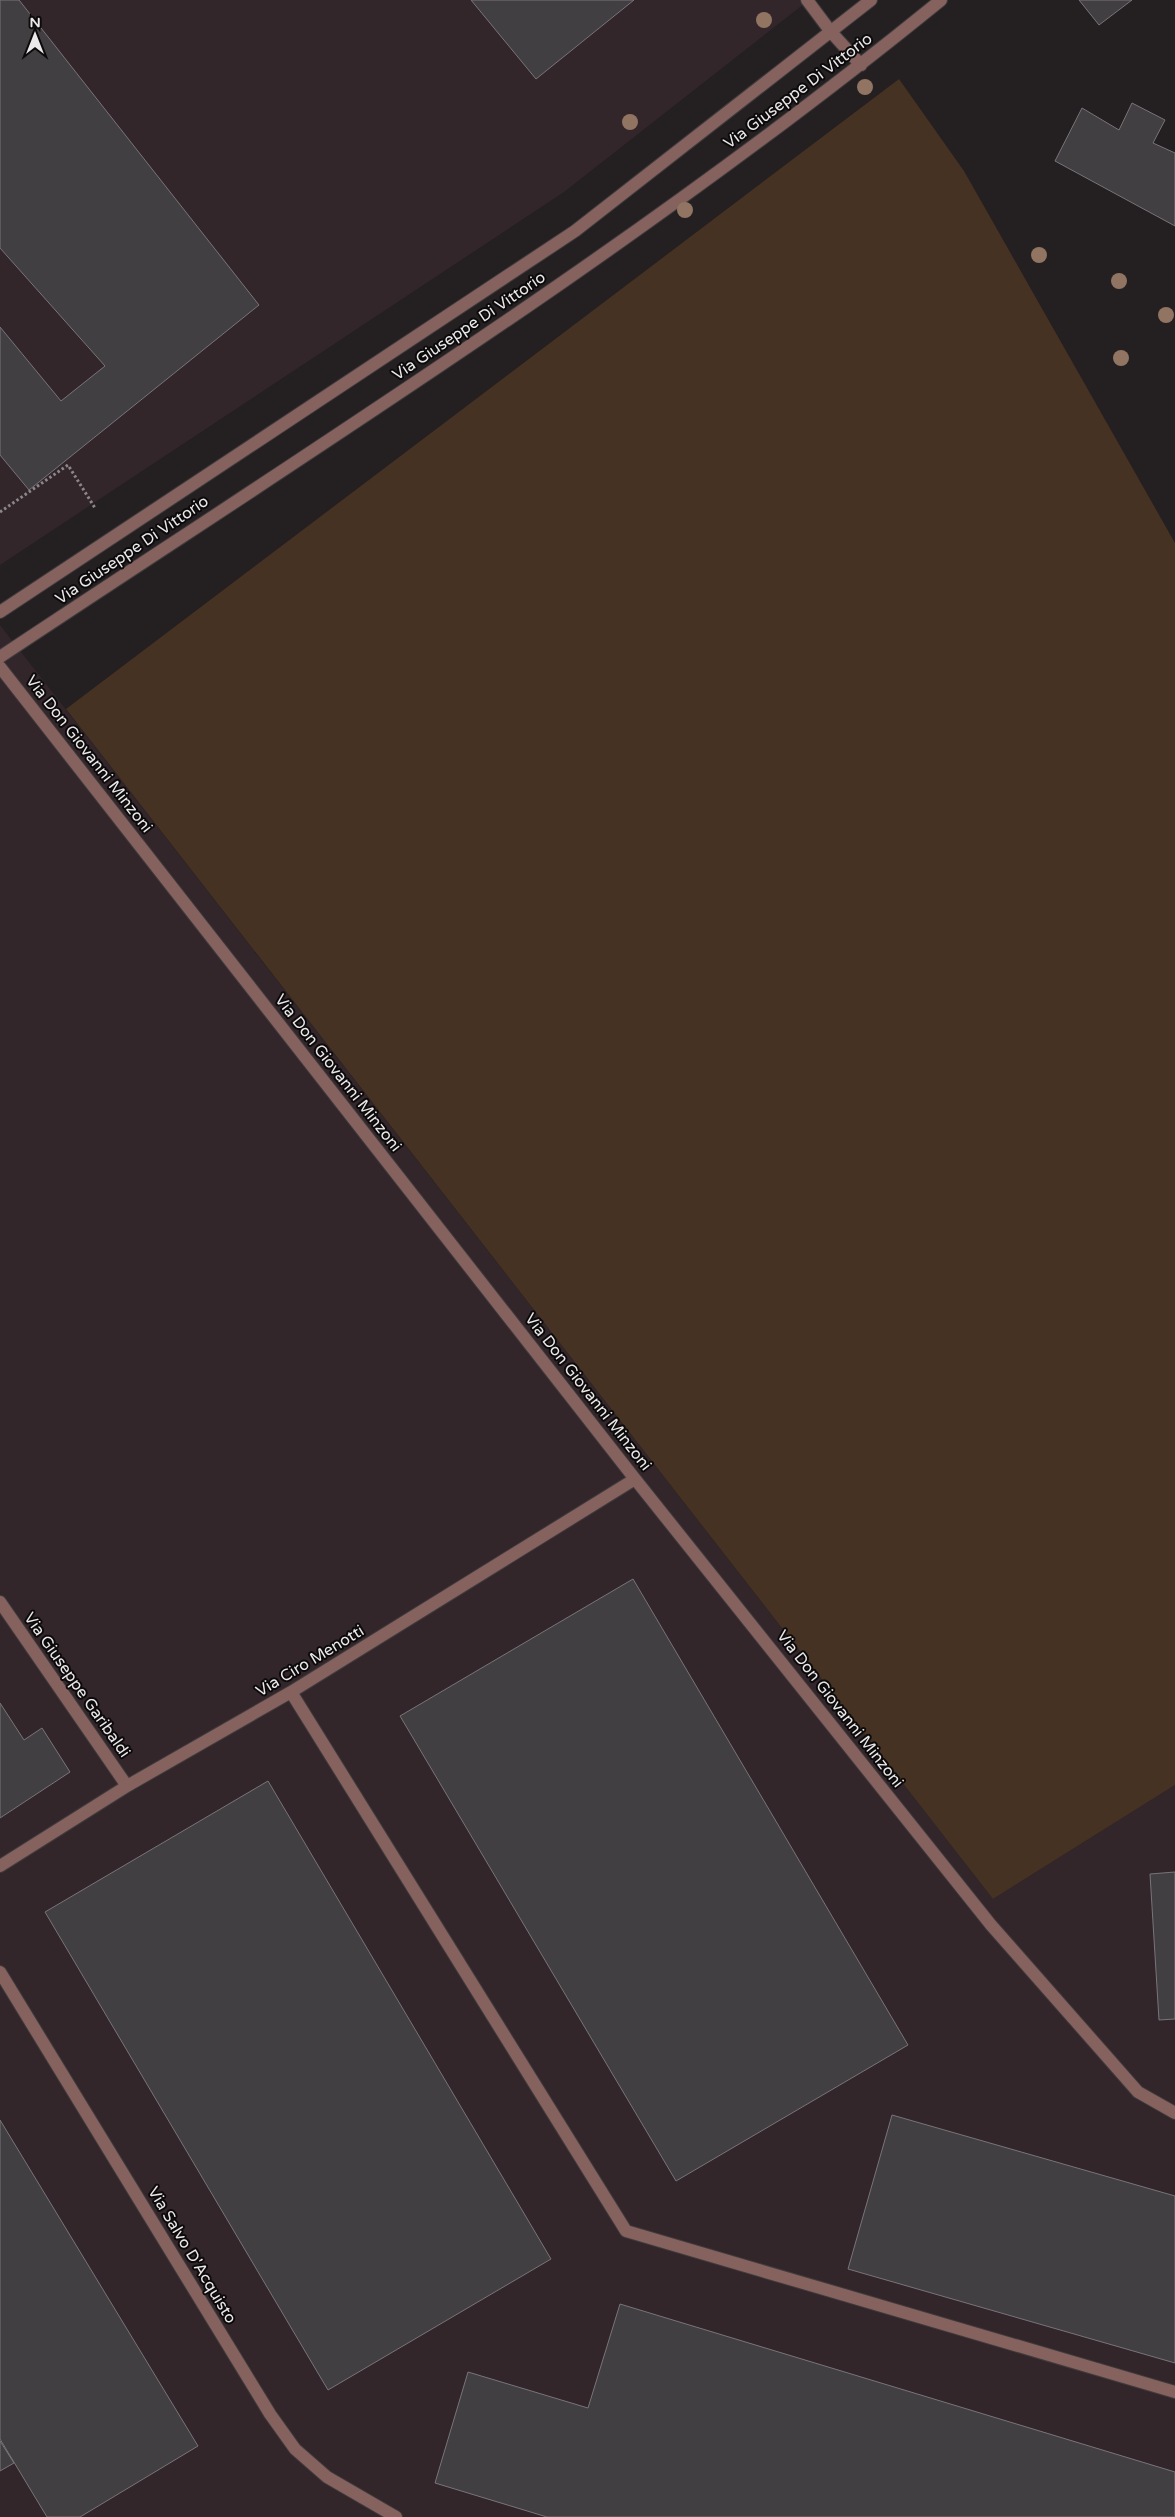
<svg xmlns="http://www.w3.org/2000/svg" width="1175" height="2517" viewBox="0 0 1175 2517" font-family="'Varela Round',sans-serif">
<style>
.built{fill:#32262b}
.green{fill:#453222}
.building{fill:#423f43;stroke:#787479}
.lines{fill:none;stroke-linecap:round;stroke-linejoin:round}
.lane-casing{stroke:#403b3d;stroke-width:14}
.street-casing{stroke:#403b3d;stroke-width:14}
.path{stroke:#8b8789;stroke-width:3;stroke-dasharray:2.5 2.5;stroke-linecap:butt}
.lane{stroke:#85625e;stroke-width:12}
.street{stroke:#85625e;stroke-width:12}
.tree{fill:#917562}
.labels{text-anchor:middle;dominant-baseline:central;stroke-width:4;stroke-linejoin:round;paint-order:stroke}
.street-label{font-size:16px;fill:#ece9ea;stroke:#0c0a0b}
</style>
<rect width="100%" height="100%" fill="#241f21"/>
<path class="built" d="M0,0H809L564,192L0,565Z
M0,625L993,1899L1175,1785V2517H0Z"/>
<path class="green" d="M899,79L964,171L1175,543V1785L993,1899L66,709Z"/>
<path class="building" d="M0,0H19L259,305L29,490L0,455V327L61,401L105,366L0,248Z
M471,0H634L536,79Z
M1079,0H1132L1099,25Z
M1132,103L1165,120L1153,143L1175,153V226L1055,161L1082,108L1119,130Z
M633,1579L908,2045L676,2181L400,1716Z
M0,1703L24,1740L42,1728L70,1772L0,1818Z
M268,1781L551,2259L328,2390L45,1912Z
M1175,1872V2019L1159,2020L1150,1874Z
M892,2115L1175,2196V2363L848,2269Z
M0,2120L198,2446L80,2517H47L0,2439Z
M620,2304L1175,2472V2517H547L435,2483L468,2372L588,2408Z
M0,2441L14,2463L0,2471Z"/>
<g class="lines">
<defs>
<path id="lane" d="M807,0L831,32
M0,667L635,1479L991,1925L1138,2092L1175,2113
M0,1602L127,1786
M291,1692L626,2231L1175,2392
M0,1866L127,1786L291,1692L635,1479
M0,1972L270,2414L295,2449L327,2477L396,2517"/>
<path id="street" d="M831,32L861,65
M0,612L575,231L871,0
M0,657C319,445 644,242 941,0"/>
</defs>
<use href="#lane" class="lane-casing"/>
<use href="#street" class="street-casing"/>
<path class="path" d="M0,512L68,465L95,508"/>
<use href="#lane" class="lane"/>
<use href="#street" class="street"/>
</g>
<g class="tree">
<circle cx="764" cy="20" r="8"/>
<circle cx="865" cy="87" r="8"/>
<circle cx="630" cy="122" r="8"/>
<circle cx="685" cy="210" r="8"/>
<circle cx="1039" cy="255" r="8"/>
<circle cx="1119" cy="281" r="8"/>
<circle cx="1166" cy="315" r="8"/>
<circle cx="1121" cy="358" r="8"/>
</g>
<g class="labels">
<g class="street-label">
<text transform="translate(798 91) rotate(-37)">Via Giuseppe Di Vittorio</text>
<text transform="translate(469 326) rotate(-34)">Via Giuseppe Di Vittorio</text>
<text transform="translate(132 550) rotate(-34)">Via Giuseppe Di Vittorio</text>
<text transform="translate(89 754) rotate(52)">Via Don Giovanni Minzoni</text>
<text transform="translate(338 1073) rotate(52)">Via Don Giovanni Minzoni</text>
<text transform="translate(588 1392) rotate(52)">Via Don Giovanni Minzoni</text>
<text transform="translate(310 1661) rotate(-31)">Via Ciro Menotti</text>
<text transform="translate(77 1685) rotate(55)">Via Giuseppe Garibaldi</text>
<text transform="translate(840 1709) rotate(52)">Via Don Giovanni Minzoni</text>
<text transform="translate(192 2255) rotate(59)">Via Salvo D'Acquisto</text>
</g>
</g>
<g transform="translate(35 35)" stroke="#0c0a0b" stroke-width="4" paint-order="stroke">
<path d="M0-4L9 19L0 12L-9 19Z" fill="#ece9ea"/>
<text y="-8" font-size="14" font-weight="bold" text-anchor="middle" fill="#ece9ea">N</text>
</g>
</svg>
